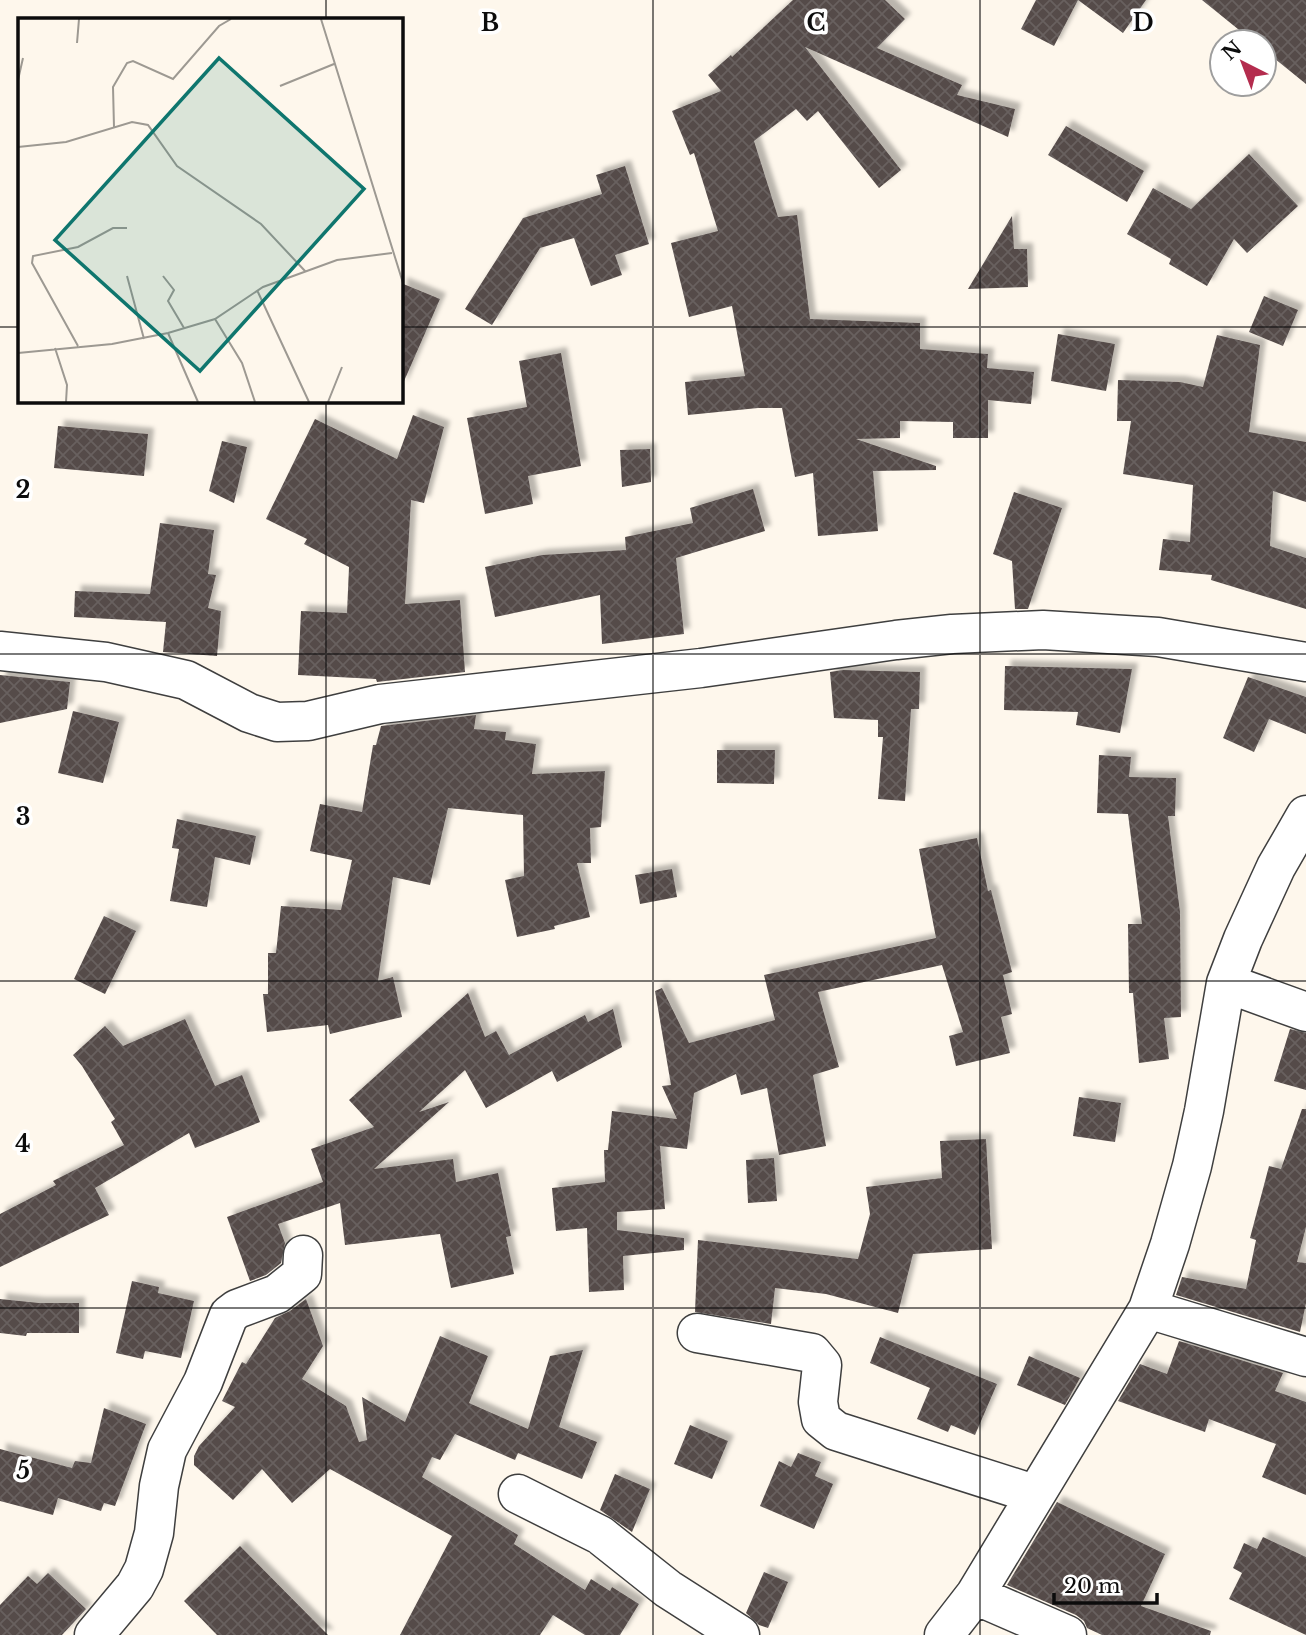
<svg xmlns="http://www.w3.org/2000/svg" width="1306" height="1635" viewBox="0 0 1306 1635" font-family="'Libre Baskerville',serif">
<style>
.building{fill:url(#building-cross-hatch);filter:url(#shadow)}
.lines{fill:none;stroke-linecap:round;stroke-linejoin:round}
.minor-casing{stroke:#3f3f3f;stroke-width:41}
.minor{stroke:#fff;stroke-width:38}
.grid{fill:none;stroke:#0c0c0c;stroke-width:2;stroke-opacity:0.55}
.inset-road{fill:none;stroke:#9d9992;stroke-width:2}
.view{fill:#0f766e;fill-opacity:0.15;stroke:#0f766e;stroke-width:3.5}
.inset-edge{fill:none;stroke:#0c0c0c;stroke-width:3.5}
.grid-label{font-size:23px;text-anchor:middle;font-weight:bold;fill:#0c0c0c;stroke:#fff;stroke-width:7;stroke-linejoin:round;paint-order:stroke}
</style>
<defs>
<pattern id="building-cross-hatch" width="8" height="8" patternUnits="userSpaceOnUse" patternTransform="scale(1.75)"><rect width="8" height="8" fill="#544b49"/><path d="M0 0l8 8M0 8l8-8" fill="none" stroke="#68605f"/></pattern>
<filter id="shadow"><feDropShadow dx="6" dy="-6" stdDeviation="2" flood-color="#0004"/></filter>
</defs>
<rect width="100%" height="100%" fill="#fef7ec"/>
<path class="building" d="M793,0H885L905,19L877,48L962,85L957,95L1015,109L1008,137L805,47L901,170L879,188L818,111L807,121L796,109L754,141L778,217L797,215L810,319L920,323V349L988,354L987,368L1034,372L1031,404L988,400V438H953V422L900,421V438L856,439L936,466V470L873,471L878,531L818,536L813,473L795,477L782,408H758L688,415L685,382L745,376L732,306L689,317L671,243L718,231L694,153L690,155L672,111L721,91L708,75L731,55L732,57Z
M1036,0H1146L1123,33L1078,0L1054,46L1021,29Z
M1202,0H1306V84L1264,50V42H1254Z
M1066,126L1144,171L1127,202L1048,155Z
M1249,154L1298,206L1247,253L1234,239L1207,286L1169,264L1171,259L1127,234L1153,188L1191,209Z
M625,166L649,244L615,255L622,275L591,286L574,238L540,248L492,325L465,309L523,218L602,194L596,175Z
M1012,216L1014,249H1027L1028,287L968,289Z
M401,283L440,299L401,388Z
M1264,296L1298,310L1283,346L1249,332Z
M1058,334L1115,344L1106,391L1051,381Z
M1217,335L1260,345L1249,432L1306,442V502L1273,491L1270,546L1306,558V609L1211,580L1212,575L1159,570L1163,539L1190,542L1193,485L1123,474L1131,421H1117L1118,380L1180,382L1203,387Z
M561,353L581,466L528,476L533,504L485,514L467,418L527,407L519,361Z
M413,415L444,427L424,503L411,500L405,604L460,600L465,672L377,682L376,679L298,675L301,611L347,613L349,567L304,544L307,539L266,519L315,419L397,459Z
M58,426L148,434L144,476L54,468Z
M222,441L247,447L234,503L209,491Z
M650,449L651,482L622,487L620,450Z
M753,489L765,531L676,558L684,634L602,644L600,595L495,617L485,567L542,555L626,550L625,537L693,523L690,508Z
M1014,492L1062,508L1028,609H1015L1012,561L993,554Z
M160,523L214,530L208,574L216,575L208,608L221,611L217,656L163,652L166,622L74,617L75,591L150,594Z
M1005,666L1132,669L1120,733L1076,725L1078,712L1004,710Z
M843,670L920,672L919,709H911L905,801L878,799L883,737H878V720L834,718L830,672Z
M0,675L70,682L67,709L0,723Z
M1248,677L1306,697V734L1269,719L1254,752L1223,738Z
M73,711L119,722L103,783L58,773Z
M476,715L474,729L506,732L505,740L536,744L532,774L605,771L601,827L590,828L591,863H577L590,917L554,926L555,929L517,937L505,880L524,876L523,815L448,808L430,885L393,877L378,981L393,977L402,1017L330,1034L328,1025L267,1032L263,994H268V953H276L281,906L341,910L352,860L310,851L320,804L362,812L373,745H376L381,726Z
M717,750H775L774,784L717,783Z
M1099,755L1131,757L1129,777L1176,778L1175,816H1168L1180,912L1181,1017L1164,1018L1169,1059L1139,1063L1133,993H1129L1128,924H1142L1128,814L1097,813Z
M177,819L256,836L250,865L215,857L207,907L170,901L179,849L172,848Z
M977,838L988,891L991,890L1012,972L1003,975L1012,1014L1001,1017L1010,1053L956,1066L949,1036L963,1032L942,965L818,992L839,1067L813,1075L826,1146L779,1155L767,1088L741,1095L736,1074L694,1093L687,1149L660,1146L665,1209L617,1212V1230L684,1238V1250L623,1256L624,1290L589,1292L587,1228L556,1231L552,1188L605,1182L604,1150H608L612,1111L677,1119L662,1086L671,1085L655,991L662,988L689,1043L775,1020L764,975L936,938L919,849Z
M672,869L677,897L640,904L635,875Z
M104,916L136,931L105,994L74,979Z
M468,993L485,1037L496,1031L509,1055L585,1015L588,1022L613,1009L622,1047L557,1082L552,1071L486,1108L465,1070L419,1112L449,1102L374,1169L453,1159L456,1182L498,1173L511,1236L506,1237L514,1274L451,1288L440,1234L345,1245L340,1203L278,1224L285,1243L281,1263L266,1275L250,1281L227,1217L323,1182L311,1149L374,1127L349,1100Z
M185,1019L215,1086L242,1075L260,1122L195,1148L189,1133L95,1188L109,1215L0,1267V1214L56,1185L53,1181L124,1145L111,1122L115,1119L82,1066L73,1055L105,1026L123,1046Z
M1290,1029L1306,1033V1090L1274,1081Z
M1079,1097L1121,1103L1115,1142L1073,1136Z
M1302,1109H1306V1227L1297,1262L1306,1263V1303L1300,1332L1176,1295L1182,1277L1246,1289L1256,1240L1250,1238L1269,1166L1281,1169Z
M986,1139L992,1249L913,1254L898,1313L826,1294L775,1288L771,1324L695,1312L698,1240L858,1259L870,1214L866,1187L942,1178L940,1141Z
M774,1158L777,1201L748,1203L746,1160Z
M132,1281L159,1287L158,1293L194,1301L181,1358L145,1351L143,1359L116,1353Z
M0,1299L39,1303H79V1333H27L26,1336L0,1333Z
M306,1299L323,1346L302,1379L346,1406L359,1442L367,1440L362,1397L405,1422L440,1336L488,1356L469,1403L528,1429L550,1356L583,1350L559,1427L597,1442L582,1479L518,1453L515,1460L455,1434L440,1460L432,1457L422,1477L518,1535L514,1544L585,1590L591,1579L610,1591L612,1587L639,1604L620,1635H585L553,1615L540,1635H400L452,1536L330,1469L292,1503L262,1469L233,1500L194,1465V1456L199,1446L235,1407L222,1401L242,1362L246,1364L275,1318L290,1311Z
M880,1337L997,1384L975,1435L951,1425L948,1432L917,1419L930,1388L870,1363Z
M1179,1341L1283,1373L1275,1391L1306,1402V1495L1262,1477L1276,1444L1209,1419L1205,1432L1118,1401L1140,1364L1167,1374Z
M1029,1356L1080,1378L1065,1405L1017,1385Z
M104,1408L146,1424L115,1506L104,1503L101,1511L58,1498L53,1515L0,1501V1449L72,1468L75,1461L91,1463Z
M690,1425L728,1441L712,1479L674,1464Z
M798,1453L821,1462L815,1476L833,1484L814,1529L760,1506L779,1461L791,1467Z
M615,1474L650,1489L632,1532L600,1510Z
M1057,1502L1165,1554L1141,1606L1211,1631L1210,1635H1102L1087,1628L1084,1621L1076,1615L1007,1585Z
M1263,1537L1306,1557V1635L1229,1599L1242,1573L1233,1568L1244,1543L1257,1549Z
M240,1546L328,1635H217L184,1601Z
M764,1572L788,1582L768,1628L759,1625L746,1613Z
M48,1573L86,1609L62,1635H0V1605L28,1576L37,1584Z"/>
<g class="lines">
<defs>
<path id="minor" d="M0,651L106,662L186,680L249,713L277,722L308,721L380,704L701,668L896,640L952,634L1043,630L1158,637L1306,662
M1226,983L1306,1012
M1148,1309L1306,1357
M697,1333L812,1353L822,1365L818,1402L821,1419L836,1431L1034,1494
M518,1494L600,1535L668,1589L740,1635
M975,1595L1067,1635
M94,1635L135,1586L144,1569L154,1533L159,1486L167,1450L203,1382L229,1315L237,1309L277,1294L302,1274L303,1255
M944,1635L975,1595L1148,1309L1170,1244L1192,1166L1204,1111L1226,983L1243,939L1276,867L1306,815"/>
</defs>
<use href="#minor" class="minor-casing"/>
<use href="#minor" class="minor"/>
</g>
<path class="grid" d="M326,0V19M653,0V1635M980,0V1635M0,327H19M401,327H1306M326,401V1635M0,654H1306M0,981H1306M0,1308H1306"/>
<g transform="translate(18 18)">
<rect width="385" height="385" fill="#fef7ec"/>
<path class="inset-road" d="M303,1L385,265M59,25L61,1M0,62L5,40M262,68L316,46M96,109L95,69L109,45L115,43L155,61L201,8L213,1M0,129L48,124L114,104L130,107L159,148L243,206L287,253M109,258L126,321M145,258L156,272L150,283L166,310M239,272L291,384M197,301L224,345L237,384M150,315L180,384M60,328L14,245L15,238L60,229L95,210H109M37,330L49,367L48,384M0,335L94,326L150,315L197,301L245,269L319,242L374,235M310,384L324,349"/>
<path class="view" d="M201,40L346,171L182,353L37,222Z"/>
<rect width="385" height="385" class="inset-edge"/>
</g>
<g class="grid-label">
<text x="490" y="31">B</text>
<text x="816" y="31">C</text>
<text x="1143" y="31">D</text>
<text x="23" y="498">2</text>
<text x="23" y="825">3</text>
<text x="23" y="1152">4</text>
<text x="23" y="1479">5</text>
</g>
<g transform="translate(1243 63) rotate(318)"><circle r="33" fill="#ffffff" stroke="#9e9e9e" stroke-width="2"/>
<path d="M0-5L12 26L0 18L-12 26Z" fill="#b42c4e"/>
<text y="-10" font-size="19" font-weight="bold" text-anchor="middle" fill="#0c0c0c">N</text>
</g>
<path d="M1054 1593v10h103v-10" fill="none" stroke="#0c0c0c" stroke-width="3.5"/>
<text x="1064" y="1593" font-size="21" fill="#0c0c0c" stroke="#ffffff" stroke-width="5" paint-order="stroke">20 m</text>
</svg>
